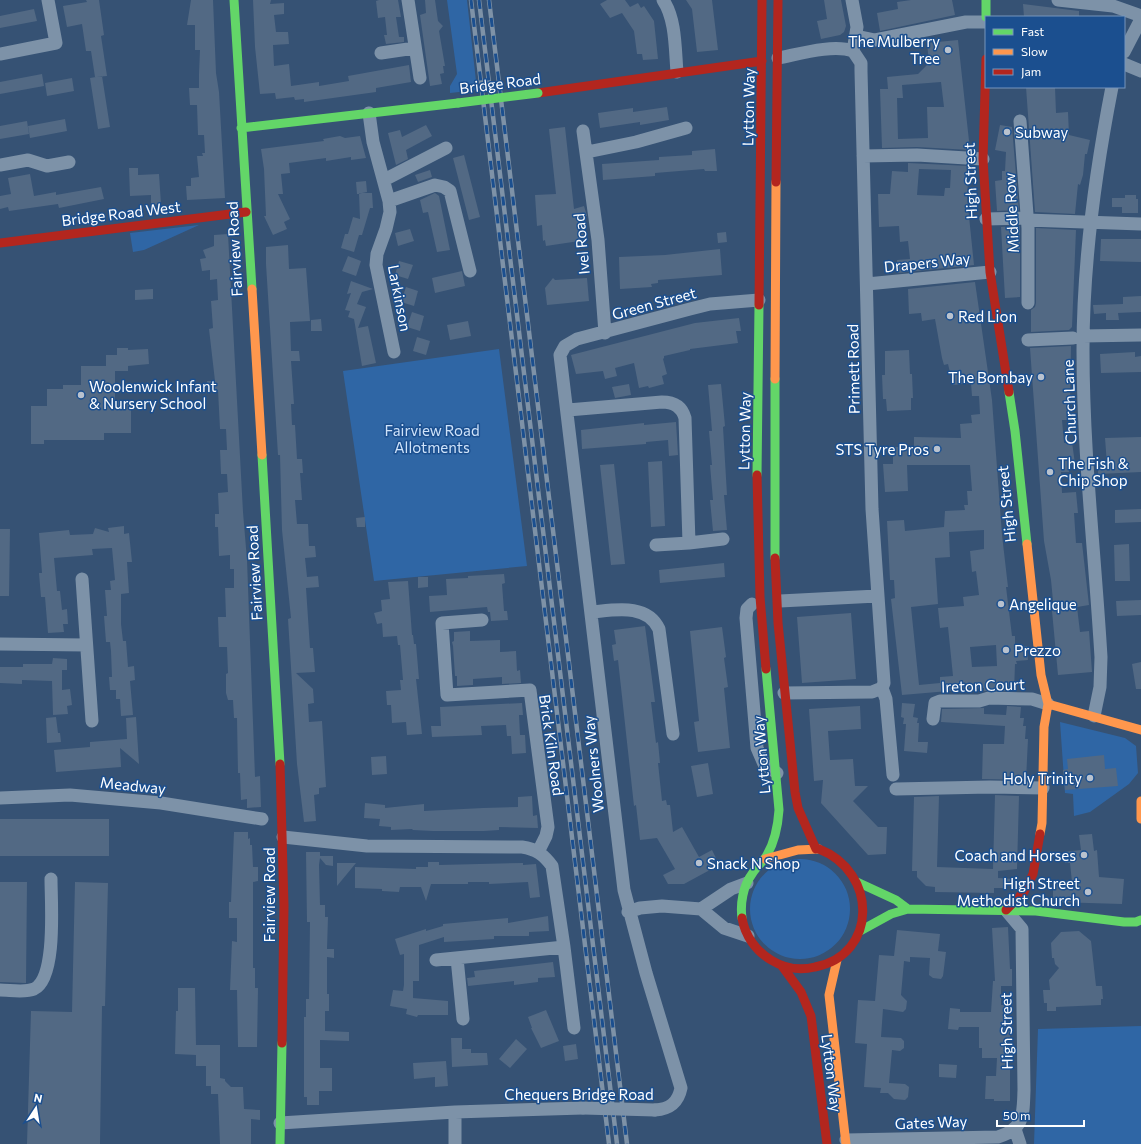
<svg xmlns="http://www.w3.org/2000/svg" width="1141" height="1144" viewBox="0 0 1141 1144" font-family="Commissioner,sans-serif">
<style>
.green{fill:#2f66a5}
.building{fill:#526984;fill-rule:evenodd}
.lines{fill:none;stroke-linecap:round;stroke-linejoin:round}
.street{stroke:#7d92a8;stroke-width:13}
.fast{stroke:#63d668;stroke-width:9}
.slow{stroke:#ff974d;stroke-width:9}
.jam{stroke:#b3261e;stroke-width:9}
.rail-casing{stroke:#7e92a7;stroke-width:4.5}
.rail{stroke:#1b4f8f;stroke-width:3;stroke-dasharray:9;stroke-linecap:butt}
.street-bridge{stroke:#7d92a8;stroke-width:13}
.fast-bridge{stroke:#63d668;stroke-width:9}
.poi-dot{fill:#b9c2ce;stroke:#1b4f8f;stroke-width:1.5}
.labels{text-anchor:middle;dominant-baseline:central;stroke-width:3;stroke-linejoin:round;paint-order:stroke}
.poi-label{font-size:15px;fill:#fff;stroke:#1b4f8f;text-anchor:start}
.street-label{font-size:15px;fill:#fff;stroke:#1b4f8f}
.park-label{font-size:15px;fill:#cfe3fa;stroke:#1b4f8f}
</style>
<rect width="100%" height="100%" fill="#365274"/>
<path class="green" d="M447,0H467L477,90L450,93V86L457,74Z
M199,225L144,250L133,252L130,233Z
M499,349L527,566L374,581L343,371Z
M1060,722L1125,738L1136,746L1138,773L1129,784L1090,812L1074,816L1073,794L1065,793Z
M750 909a50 50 0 1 1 100 0a50 50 0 1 1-100 0Z
M1141,1026V1144H1034L1038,1029Z"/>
<path class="building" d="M86,0H99L104,35L101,36L107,76L95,77L91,51H86L82,24L67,27L63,6L87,2Z
M191,0H213L216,73L219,92L225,198L187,200L186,186H191V178L199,177L197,156H203L202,153H205L204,135H198L197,105H190L189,88H199V74L200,50H195V25H187Z
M253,0H271L270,4L284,3V14L274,15L276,32H288L289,44L273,45L274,66L289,64L291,86L319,82V86L349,81L348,76L409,65L411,82L376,88V92L304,102V99L295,100L294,97L276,99L275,93L260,94L255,47Z
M379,0H398L401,17H396L399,37H404V42L386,44L384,35H387L385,17L378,18L376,1Z
M425,0H435L438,21L443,26L439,31L445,66H443L444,73L440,74L442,84L430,86L420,15L426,13Z
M607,0H625L630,7L638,3L641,8L644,6L654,21L658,59L643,60L642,54H637L634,31L622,13L610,18L600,4Z
M686,0H712L718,50L697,52L692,9Z
M824,0H841L846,26L844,32L840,35L821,39L817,21L827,19Z
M911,0H952L955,15L880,31L877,13L898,9L897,2Z
M1023,4L1079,11V17H1024Z
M34,9L37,21L0,28V16Z
M958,40L970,150L917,147L882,148L880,89H888L887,77L918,74L929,63L927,43ZM941,82L944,107H927L928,138L898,139L897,98H903L902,85Z
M42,74L44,86L0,94V82Z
M102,76L110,127L98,129L90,78Z
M72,78L74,91L47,96L45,83Z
M1026,87H1055L1056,113L1068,112L1069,135L1090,140L1087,154H1085L1083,175L1080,185L1078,184L1075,214L1035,212Z
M667,107L669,120L640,125V122L600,128L598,113L633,108V112Z
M65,119L67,131L30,138L28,126Z
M27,121L29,134L0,139V126Z
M426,125L432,136L406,150L408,159L396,165L388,133L400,130L402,137Z
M1000,125L1012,127L1019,210L997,211L995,181L1002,180V171H1005L1006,152L995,150Z
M565,127L574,209L584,206L587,216H584L586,240L546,246L545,240L543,241L542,225L537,226L535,195L556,194L549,129Z
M340,136L345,138L360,136L366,158L351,160V157L326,161V158L289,163L290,173L281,174L283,194H278L290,219L284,222L287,229L273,235L264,216H266L264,169L261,149L324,141L323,139Z
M715,149L717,171H705L704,169L655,173V176L603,180L602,164L659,160V157L692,155V151Z
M464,155L480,217L469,220L453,158Z
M908,163L969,166L967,197L974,265L898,273L897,260L910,259L908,241L900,242L899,226L879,227L878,194H890L892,171L908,172ZM919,169L951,170L950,188H945L944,196L917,195Z
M129,168H138V175L159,174L161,204L151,205V195L130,196Z
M430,170L432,177L418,182L415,175Z
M30,174L34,196L56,192V195L101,187L104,199L59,208L58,204L9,211L8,207L0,209V196L11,194L8,178Z
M366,181L367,192L357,194L356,182Z
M359,193H372L373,208H370L362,235H359L354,252L341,248L345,234H348L353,217L360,219Z
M435,193L439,196L450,250L437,252L428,212L423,213L420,200Z
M1125,195H1136V199H1138V213H1122V207H1112V198H1125Z
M1020,226V297L1005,298L1001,227Z
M1036,228L1076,230L1072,327L1069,330L1031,332V310L1035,307L1036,303Z
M410,229L414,241L398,246L395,233Z
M726,232L727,242L718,243L717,233Z
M228,234L243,512L247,560L255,777L260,776L261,807L247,808V799L241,800L240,773H238L237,718H234L233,700H228L226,693V674L228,673L227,647H219L218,617H226L225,588H234V569H230V555L219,556L218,527H215V514H219L218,493L228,492L227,474H221L220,450H227L226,429H220L218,390H207V381H215L209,329L213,328L211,301L218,300L217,279L210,280V270L202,271L200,259L206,258L203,250L214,246V235Z
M1101,239H1141V262L1100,261Z
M288,245L289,269L306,268L310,321L290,322L291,351H299L300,361H291L294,404H291L292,425H295L297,459H302L303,473H300L302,500H295L297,524H308L309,546H315L316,557L305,558L307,577L318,576L319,587L306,588L310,648H313L315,672L296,673L313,689L314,703L308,704L309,722L322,721L326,787L319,788V794L314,795L316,821L304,822L297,764L288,619L291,618L282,530L280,455H278L266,264V247Z
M720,249L722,275L658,280V283L651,284L652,287L620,289L619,257L665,255Z
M348,256L361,261L356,276L342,271Z
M399,261L413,265L408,279L395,275Z
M462,271L465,286L435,293L432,278Z
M553,278L555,280L587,278L589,301L547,305L545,288Z
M351,281L373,289L362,292L357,304L366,307L358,328L368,326L376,363L362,366L354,319L348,317L350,311L345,310L351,293L347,294Z
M975,282L992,400L1002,535L1008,587H1006L1012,636H1015V647L1027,646L1028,660L1016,661L1017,664H1015L1014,691H984V688L902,695L891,599L895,598L894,580H890L887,521L904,520L905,531L944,527L945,511L965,510L964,505H968L967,491H972L970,465H907L908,491L885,492L883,464H893V447H914V437L961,438L960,424L972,423L971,415L980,414L979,396H972L971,383L953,385L948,364L944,365L942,358L935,319L922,321L921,313L909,314L908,289ZM984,530V549L970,551L972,572L976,571L979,595L963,597L964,606L938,608L940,628L948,627L953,676L940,677V683L919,685L911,607L938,604L935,558L950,557L949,532ZM996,645L997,666L972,667L970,647Z
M406,287L418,291L414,306L401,302Z
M153,289V299L135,300V290Z
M1141,296V312L1118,313L1119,320H1106V313L1094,314L1093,305L1123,304V297Z
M412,312L424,316L420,331L407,327Z
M739,318L741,331H736L738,343L690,349V350L664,356V358L663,359L667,374L662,376L664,384L649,388L648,386L639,388L634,363L615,368L617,376L605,379L603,371L576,374L571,355L695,323Z
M321,319L322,331H311V320Z
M468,321L471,336L450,340L447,325Z
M417,337L430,341L426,355L413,351Z
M1071,346L1070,401H1069L1070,420H1062L1064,443L1072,442L1075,464L1069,465V472H1061L1062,493L1076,492L1078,513H1074L1076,543H1082L1089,605L1077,607L1080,632L1089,631L1092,672L1058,675L1052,611H1054L1051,580L1044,541L1030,348Z
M117,348H128V350L148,349L149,364L128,366V371H115V401H131V433H104V440H44V444H31V406H47V389H63V385H81V366H106V355H117Z
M909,350L910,374H912L913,398H911V410L887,411L886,399H883L882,375H885V351Z
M1135,352V357L1141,356V372L1101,373L1100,354Z
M629,384L631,395L615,398L612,387Z
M721,384L725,426L723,427L727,495H724L727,530L713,531L710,500H713L710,465H712L709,431H712L708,385Z
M676,422L678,455L669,456L668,440L646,442V444L582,449L581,430L644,423V425Z
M1141,437V472L1098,474V465L1107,464L1105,438Z
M662,461L665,526L651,527L648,462Z
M614,464L625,564L611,565L600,465Z
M1141,509V522L1115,523V510Z
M365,517V527H357L356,518Z
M124,526V534L129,533L132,562H127L129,593L121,594V624L123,641H126L128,667L134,666L135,680L130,681L133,715L121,716L120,699H116V690H110L109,677H112L111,651L110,642H106L104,616H107L105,590H111L110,581L115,580L112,548L92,549L93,555L54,558L57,591H60L62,610L67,609L68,624H63L64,632L48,633L45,597H41L39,573H42L39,533L69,530L70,535L93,534L95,528L109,532L108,528Z
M0,529H10L9,596H0Z
M1129,544L1130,581H1115L1114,545Z
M724,563L725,577L660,583L659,570Z
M504,574L505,583L502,584L504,611H507L508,620L491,621L490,612H488L487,607L430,612L429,596L447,595L446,579L468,578V576Z
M418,577H428V587L418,588Z
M408,581L412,635H413L414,644H416L419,679H416L422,734L407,735L406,722L392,723L391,705H387L386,691L401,690L400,680H403L400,645H398L397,636L383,637L382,623L377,624L374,613L382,611L381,600L390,599L388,582Z
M1141,600V615L1117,616L1116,601Z
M851,613L856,679L802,683L797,617Z
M645,626L655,702H651L656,743L658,742L660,763H658L662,801L666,800L667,805H670L673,832L682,827L699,857L712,850L716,858L708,871L684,884H668L663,875L675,869L657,838L640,840L636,805L634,806L618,660L614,661L612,645L616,644L614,630Z
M722,627L726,657L724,658L728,687L724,688L730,748L698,752L694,722L699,721L690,631Z
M470,631V641L500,640V652L516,651L517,671L520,670L521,683L502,684V677L473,679V685L457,686V676H455L453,646L452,642L454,641V632Z
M53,658L67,659V670H62V690L70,689L72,705L67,706L68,714L53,715L52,681L22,680V684L0,683V667H23V664H52Z
M1141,662V689H1136L1132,664Z
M522,703L523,715H519L520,735H525L526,753L512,754L511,736H507L506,725L481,726L482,735L432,737L431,726H441L440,707Z
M902,703L915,704L913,717L918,718L917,723H919L918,742H928L927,753L904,751L906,724H903L904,718L901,717Z
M860,706L861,729L828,731L830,760L853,759L855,786H868L853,801L878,827H887L886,854L868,855L821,803L823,780L814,781L809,709Z
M1007,706L1021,707L1020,718H1024L1023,726H1026L1025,739H1028L1026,780L982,779L983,744H1004L1005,726L941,722L942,709L984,708V714L1006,715Z
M56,717L58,733H60L61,742L47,743L46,718Z
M136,717L139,764L120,748L121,767L56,772L54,750L90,747V742L127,739L126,718Z
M1104,755L1105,769L1116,768L1118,786L1065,790L1063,770L1068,769L1067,759Z
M386,756L387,774L372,775L371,757Z
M708,763L713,794L697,797L691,766Z
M995,795L1019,796L1017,869L998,871V878L1014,879L1004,888H994V893L935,892V887L926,886L917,877V871H912L914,797L939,796L937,867L993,869Z
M532,796L533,816L537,815L538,828L499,827V830L484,831H433L413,830L412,829L391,830V827L379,826L380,819L364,818L365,803L385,805V808L424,804V811L483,808L518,807V797Z
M0,819H109V856H0Z
M234,832H248V839L250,838V845H252L253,867H258V881L253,882V968H255V988H258L257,1047H238L237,990H230L232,941L237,942V918H229V902H231Z
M1092,834L1094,851L1097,850L1099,877L1124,879L1122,904L1055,902L1056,898H1053V886H1056L1057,881L1072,882L1070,863H1065L1064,852L1081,850L1079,835Z
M306,852H320V856H333V866L326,865L320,858L319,865L320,905H325V917H328L327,949H334V958L327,957V994H329V1011H325V1031L349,1032V1041L320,1040V1068H332V1091H319V1105H307V1097H304V1017H306V999H309L310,922H307Z
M428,862H439V865L523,863V865L536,864L540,897L530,898L528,882L489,884V882H468V884H431L426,901L421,887H400L399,892L382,891V889L355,888V867L416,869V867H428Z
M337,863H356L337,886Z
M0,882H27L26,983L0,982Z
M75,882L108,883L105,1006H102L100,1144H27L31,1011L72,1012Z
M548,916L549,931L529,932V936H494V939L444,942V937L419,945V981H413V998L448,1001V1015H418L417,1017L406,1014L407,1009L390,1006L393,990L403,991L404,985V954L400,955L395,939L426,929V931L443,926V924L508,918V923Z
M1008,927L1010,969H1012V986H1001V1005H1007L1005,1031H1010V1041H1007V1068H1010V1101H994V1099H985L986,1076H996L997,1058H982V1048H979V1027H959L958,1030L948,1029L950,1008L960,1009V1012H991L993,981H995L992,928Z
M897,930L940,934L938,951L946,952L943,976L941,979L933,978L929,975L930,958L910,957V962L904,961L901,995L907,1001L906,1009L903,1012L883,1009L881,1037L901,1038L904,1041V1048L900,1051L892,1050L889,1083L905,1084L909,1087L908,1097L905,1100L894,1099L888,1093H880L881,1088L864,1087L867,1044L855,1043L858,1000L875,1001L879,955L894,956Z
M1079,931L1091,941L1096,986H1102L1103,999H1101V1005L1056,1007V1011H1047V1003H1044L1043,990H1050L1049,980L1059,968L1055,964L1054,958H1052L1051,943L1061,932Z
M553,962L555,977L538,978V982L514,985V981L468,986L467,978L475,977L474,971Z
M178,988H195L196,1045H220V1078L225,1079V1081L231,1087H243L244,1109L260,1110V1120L251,1119V1144H220L218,1094H211V1086H206V1066H196V1055L175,1054L176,1011H178Z
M546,1010L559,1041L541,1048L531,1028H532L528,1017Z
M451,1038H462V1049H471V1053H487L488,1065L452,1067Z
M516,1039L527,1049L510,1068L499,1059Z
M576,1044L578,1059L565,1061L563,1046Z
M446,1061L448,1086L435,1087V1077L414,1079L413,1063Z
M939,1064L957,1065L956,1078L939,1077Z"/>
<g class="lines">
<path class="street" d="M408,0L420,78
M663,0C676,19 675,49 677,72
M1058,0L1113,6L1141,16
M856,36L875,40L966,22H986
M1124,52L1141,19
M381,53L415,48
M0,54L56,43L48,0
M778,58C799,54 833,44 853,51
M1124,64L1141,71
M369,113L373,142L389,201L390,212L386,229L377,254L376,265L394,352
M1020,121L1028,228V303
M583,131L598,240L605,333
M587,152L636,142L686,128
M863,156L917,155L983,159
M0,165L28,160L47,166L69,162
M384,180L446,148
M389,201L435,185L444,187L450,191L470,271
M986,219L1027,218
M1027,220L1141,224
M867,284L990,272
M1083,336L1141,335
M1028,340L1073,338
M568,410L662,402C674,402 682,407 685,418L689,543L723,539
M656,545L689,543
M82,579L92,721
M780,601L877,596
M752,604L747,609L746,618L757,748L764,764L777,773
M592,612C614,610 647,603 659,629L673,734
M482,620L442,623L447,695L530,690L548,827L546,836L538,852
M0,644L86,645
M882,688L886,699L893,775
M784,693L872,692L882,688L884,683L872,509L861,71V63L853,51L857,27L852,0
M1094,716L1100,687L1101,657C1095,555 1083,453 1083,350C1083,262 1095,174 1112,87
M933,719L935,703L940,701H979L989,698L1032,699L1048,704
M896,789L990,787L1043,788
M0,798L70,795L161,803L262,819
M283,837L367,846L522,847C536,849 544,855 552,866L564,947L436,960
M701,909L731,889L747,883
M628,912L640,908L662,906L701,909L724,928L748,936
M564,947L574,1028
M457,958L463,1019
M0,990C10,990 25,993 34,989C57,978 51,902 51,879
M655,1110C670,1109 678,1103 681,1088L646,973L624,890L560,355L565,346L577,339L690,309L710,304L759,300
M455,1112V1144
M280,1123L455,1112L583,1108
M1015,1129L1020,1144
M846,1140L998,1137C1025,1129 1023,1114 1024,1090L1022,929L1006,910"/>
<path class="fast" d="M234,0L252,289
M986,0V17
M241,128L458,103
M775,379V558
M1009,392L1015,431L1027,544
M262,455L280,764
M757,475L759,305
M857,882L896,900L908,909
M742,918C740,904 743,886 752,874C756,867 763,862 767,855C775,841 778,825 779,810L766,669
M860,931L891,914L908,909L1036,911L1124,922H1136L1141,920
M280,1144L282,1043"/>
<path class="slow" d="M252,289L262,455
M775,379L776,182
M1027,544L1041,675L1048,704L1044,727L1042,823L1040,834
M1048,704L1141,730
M1141,801V819
M765,859L798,850L819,849
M837,960L829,995L846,1144"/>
<path class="jam" d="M986,59L983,159L990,272L1009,392
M538,93L762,61
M776,182L778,0
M0,243L246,212
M759,305L762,0
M757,475L760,597L766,669
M775,558L778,623L795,792L798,808L816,849
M280,764L284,906L282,1043
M1006,910L1024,892L1033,874L1040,834
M742,918C745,936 756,951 771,960C784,968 799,971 815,967C878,955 878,872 819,849
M782,966L801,992L811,1016L827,1144"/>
<defs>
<path id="rail" d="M471,0L609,1144
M479,0L617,1144
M489,0L627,1144"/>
</defs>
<use href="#rail" class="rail-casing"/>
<use href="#rail" class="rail"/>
<path class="street-bridge" d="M583,1108L655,1110"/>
<path class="fast-bridge" d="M458,103L538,93"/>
</g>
<g class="poi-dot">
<circle cx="948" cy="50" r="4"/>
<circle cx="1007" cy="132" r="4"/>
<circle cx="950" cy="316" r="4"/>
<circle cx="1041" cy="377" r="4"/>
<circle cx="81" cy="395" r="4"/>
<circle cx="937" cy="449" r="4"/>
<circle cx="1050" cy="472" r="4"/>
<circle cx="1001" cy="604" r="4"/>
<circle cx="1006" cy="650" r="4"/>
<circle cx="1090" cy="778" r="4"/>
<circle cx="1084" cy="855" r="4"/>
<circle cx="699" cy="863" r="4"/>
<circle cx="1088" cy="892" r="4"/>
</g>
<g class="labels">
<g class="poi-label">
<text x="940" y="41" text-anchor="end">The Mulberry<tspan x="940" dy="17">Tree</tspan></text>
<text x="1015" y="132">Subway</text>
<text x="958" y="316">Red Lion</text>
<text x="1033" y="377" text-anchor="end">The Bombay</text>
<text x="89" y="386">Woolenwick Infant<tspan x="89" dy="17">&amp; Nursery School</tspan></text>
<text x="929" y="449" text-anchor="end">STS Tyre Pros</text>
<text x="1058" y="463">The Fish &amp;<tspan x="1058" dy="17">Chip Shop</tspan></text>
<text x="1009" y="604">Angelique</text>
<text x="1014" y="650">Prezzo</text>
<text x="1082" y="778" text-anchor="end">Holy Trinity</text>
<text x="1076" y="855" text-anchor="end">Coach and Horses</text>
<text x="707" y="863">Snack N Shop</text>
<text x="1080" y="883" text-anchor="end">High Street<tspan x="1080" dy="17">Methodist Church</tspan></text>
</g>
<g class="street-label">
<text transform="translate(500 83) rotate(-7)">Bridge Road</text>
<text transform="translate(748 107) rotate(-89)">Lytton Way</text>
<text transform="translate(970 181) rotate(-92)">High Street</text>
<text transform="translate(121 213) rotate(-7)">Bridge Road West</text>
<text transform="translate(1011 213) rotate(-93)">Middle Row</text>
<text transform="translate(581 244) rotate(-95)">Ivel Road</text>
<text transform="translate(234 249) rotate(-93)">Fairview Road</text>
<text transform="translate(927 262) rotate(-6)">Drapers Way</text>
<text transform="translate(400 298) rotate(79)">Larkinson</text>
<text transform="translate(654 303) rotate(-15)">Green Street</text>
<text transform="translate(853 369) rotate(-91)">Primett Road</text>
<text transform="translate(1069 402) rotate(-92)">Church Lane</text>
<text transform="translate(744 431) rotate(-89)">Lytton Way</text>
<text transform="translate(1006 504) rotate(-96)">High Street</text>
<text transform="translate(254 573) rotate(-93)">Fairview Road</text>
<text transform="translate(983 685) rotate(-2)">Ireton Court</text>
<text transform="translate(552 745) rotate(82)">Brick Kiln Road</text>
<text transform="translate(761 755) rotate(-95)">Lytton Way</text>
<text transform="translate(593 764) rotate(-96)">Woolners Way</text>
<text transform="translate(133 785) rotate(6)">Meadway</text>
<text transform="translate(269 895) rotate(-90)">Fairview Road</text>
<text transform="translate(1006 1031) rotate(-91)">High Street</text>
<text transform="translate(832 1073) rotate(83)">Lytton Way</text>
<text x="579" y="1094">Chequers Bridge Road</text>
<text transform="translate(931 1122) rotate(-2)">Gates Way</text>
</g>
<g class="park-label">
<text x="432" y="430">Fairview Road<tspan x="432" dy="17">Allotments</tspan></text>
</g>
</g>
<rect x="985" y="16" width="140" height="72" fill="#1b4f8f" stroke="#7695bc"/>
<rect x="993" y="29" width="20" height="6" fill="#63d668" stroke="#7695bc"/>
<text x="1021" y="36" font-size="12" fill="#ffffff">Fast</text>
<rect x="993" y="49" width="20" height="6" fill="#ff974d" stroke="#7695bc"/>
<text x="1021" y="56" font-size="12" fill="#ffffff">Slow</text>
<rect x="993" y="69" width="20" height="6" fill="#b3261e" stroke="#7695bc"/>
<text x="1021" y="76" font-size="12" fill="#ffffff">Jam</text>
<g transform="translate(36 1108) rotate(12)" stroke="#1b4f8f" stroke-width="3" paint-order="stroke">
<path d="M0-3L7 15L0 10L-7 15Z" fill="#ffffff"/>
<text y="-6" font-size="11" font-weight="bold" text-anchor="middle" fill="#ffffff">N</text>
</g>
<path d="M997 1120v6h87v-6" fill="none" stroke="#ffffff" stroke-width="2"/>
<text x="1003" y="1120" font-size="12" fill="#ffffff" stroke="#1b4f8f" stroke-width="3" paint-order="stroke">50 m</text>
</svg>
